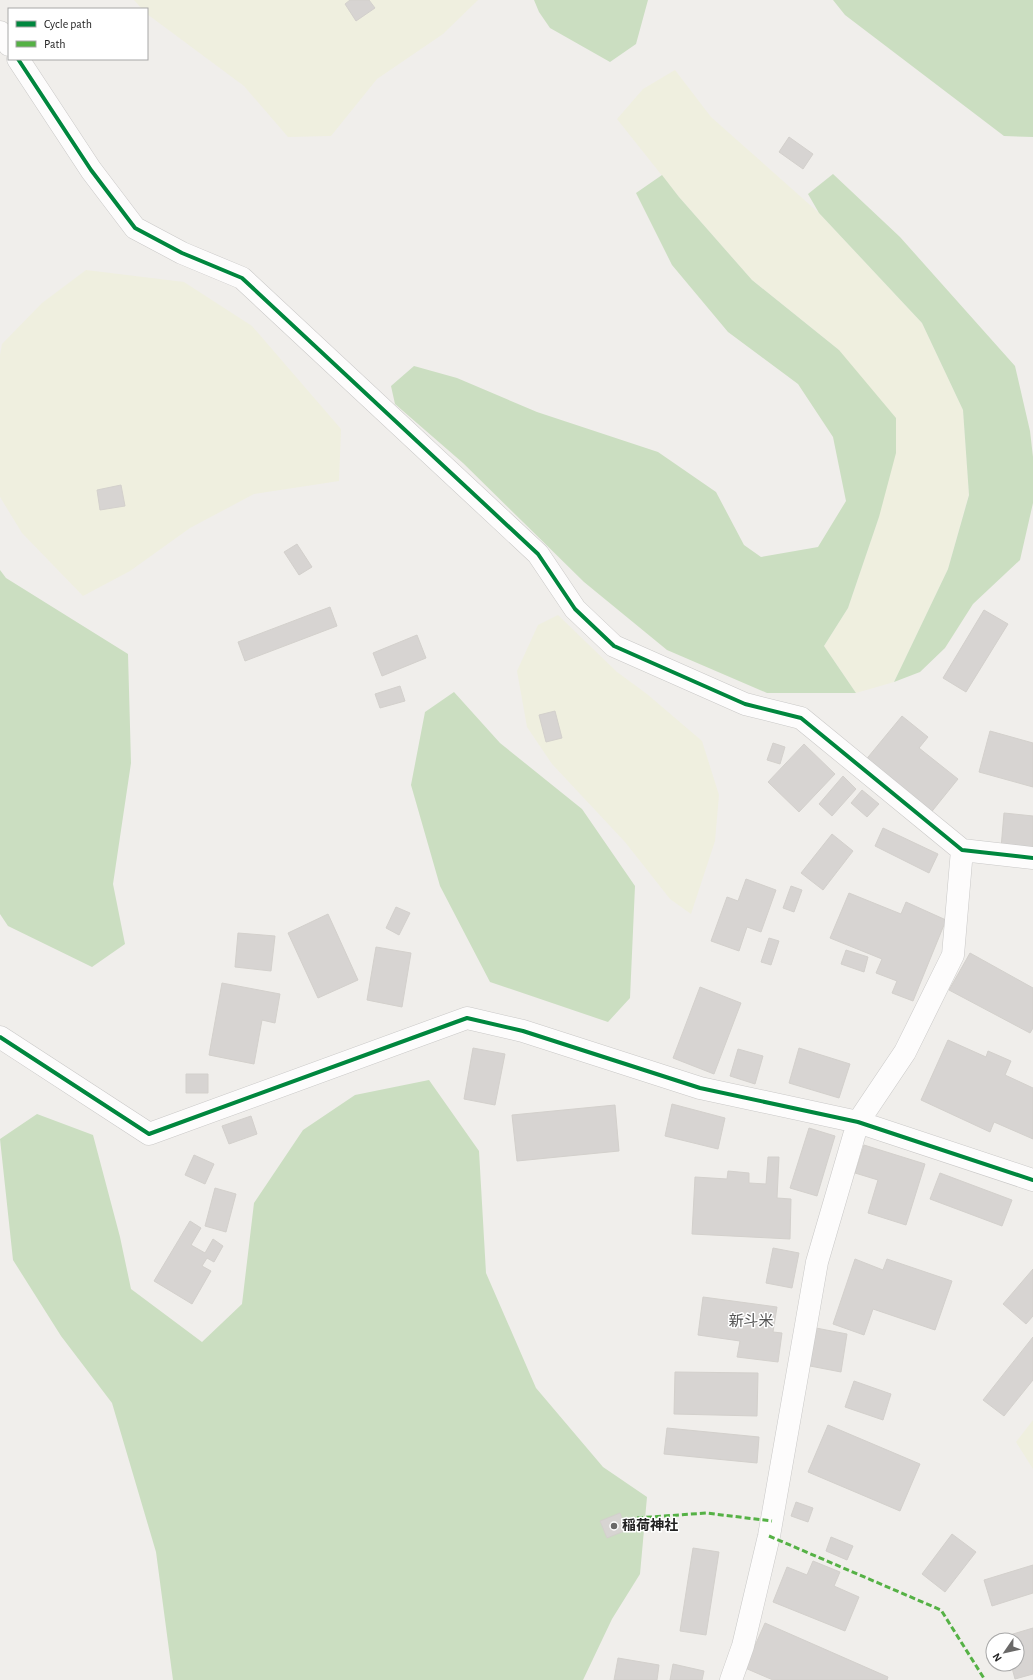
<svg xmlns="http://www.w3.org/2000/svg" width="1033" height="1680" viewBox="0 0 1033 1680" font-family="'Alegreya Sans','Noto Sans JP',sans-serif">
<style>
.farmland{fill:#efefdf}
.forest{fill:#cbdec1}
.building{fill:#d7d4d2;stroke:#d3d0cc}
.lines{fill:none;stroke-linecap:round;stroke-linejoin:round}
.street-casing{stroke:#c9c8c7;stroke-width:23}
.street{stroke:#fdfcfc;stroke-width:22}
.quiet{stroke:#55b145;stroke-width:3;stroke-dasharray:6 3;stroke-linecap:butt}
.cycleway-casing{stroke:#fff;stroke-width:6}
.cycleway{stroke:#00873e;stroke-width:4}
.poi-dot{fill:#6a6968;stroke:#fff;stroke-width:1.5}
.labels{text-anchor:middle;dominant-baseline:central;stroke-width:3;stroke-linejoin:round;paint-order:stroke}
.poi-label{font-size:14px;font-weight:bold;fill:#222;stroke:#fff;text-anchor:start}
.neighbourhood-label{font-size:15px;fill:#555;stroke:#fff}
</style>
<rect width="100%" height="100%" fill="#f0eeeb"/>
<path class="farmland" d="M134,0H478L443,34L377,79L331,136L288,137L244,86L147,14V9H142Z
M675,70L711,117L819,213L922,323L963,410L969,494L948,569L894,682L856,693L824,646L848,608L879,517L839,350L752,280L679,197L617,119L643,89Z
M86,270L184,282L252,326L341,429L339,481L254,494L190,528L130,571L83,596L22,533L0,497V355L2,344L42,303Z
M558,615L617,672L647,694L702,741L719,795L715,841L691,914L670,899L625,842L552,764L527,727L517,671L538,625Z
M1033,1420V1469L1016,1442Z"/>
<path class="forest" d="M534,0H648L636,44L610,62L550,28L539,12Z
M833,0H1033V137L1004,136L845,15Z
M833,174L900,237L1015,366L1030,431L1033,457V503L1020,560L973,604L945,648L920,672L894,682L948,569L969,495L963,410L922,323L819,213L808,194Z
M662,175L679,197L752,280L839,350L896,418V453L879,517L848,608L824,646L856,693H767L667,650L584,582L463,463L395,404L391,386L414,366L457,378L537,412L658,452L716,492L744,545L761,557L818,547L846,501L833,437L798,384L728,332L672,265L636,193Z
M0,570L6,578L128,654L131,763L113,884L125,944L92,967L8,926L0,914Z
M454,692L500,743L582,809L635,886L630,998L608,1022L490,982L440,886L411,785L425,712Z
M429,1080L479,1151L486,1273L536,1388L603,1467L647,1497L640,1574L612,1619L583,1680H173L156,1552L112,1403L61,1336L13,1260L0,1139L37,1114L93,1135L120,1237L131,1289L202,1342L242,1304L254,1203L303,1130L355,1095Z"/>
<path class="building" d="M350,0H369L375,8L356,21L345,4Z
M789,137L813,154L803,169L779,152Z
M121,485L125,506L100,510L97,490Z
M297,544L312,567L299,575L284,552Z
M330,607L337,626L245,661L238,642Z
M984,610L1008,624L966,692L943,678Z
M417,635L426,658L382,676L373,653Z
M400,686L405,701L380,708L375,694Z
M555,711L562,738L546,742L539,715Z
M902,716L928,737L919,748L958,779L929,815L864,762Z
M990,731L1033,743V787L979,772Z
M773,743L785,747L780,764L767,760Z
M804,744L835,774L799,812L768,782Z
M843,776L856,789L832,816L819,804Z
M862,790L879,804L867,817L851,803Z
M1004,813L1033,816V851L1001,848Z
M883,828L938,854L929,873L875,846Z
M832,834L853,851L823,890L801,873Z
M746,879L776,890L761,932L747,927L739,951L711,941L727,897L738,901Z
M791,886L802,890L794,912L783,908Z
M849,893L901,914L906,902L946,920L913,1001L892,993L897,981L876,973L882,959L830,938Z
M396,907L410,913L399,935L386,928Z
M328,914L358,980L318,998L288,933Z
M238,933L275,936L271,971L235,967Z
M769,938L779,941L771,965L761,962Z
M376,947L411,953L402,1007L367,1000Z
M846,950L868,957L864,972L841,964Z
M970,953L1033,988V1028L1030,1033L949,990Z
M222,983L280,994L275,1023L262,1020L254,1064L209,1055Z
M700,987L741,1003L714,1074L673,1058Z
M948,1040L986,1057L988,1051L1011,1061L1005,1075L1033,1088V1139L994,1122L990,1132L921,1100Z
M473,1048L505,1054L495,1105L464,1099Z
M799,1048L850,1064L839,1098L789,1083Z
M738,1049L763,1056L755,1084L730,1076Z
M186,1074H208V1093H186Z
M672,1104L725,1118L718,1149L665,1136Z
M615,1105L619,1151L517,1161L512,1115Z
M251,1116L257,1134L229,1144L222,1126Z
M809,1128L835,1136L817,1196L790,1188Z
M864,1145L925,1164L906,1225L868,1213L878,1180L855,1173Z
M194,1155L214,1164L205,1184L185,1175Z
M768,1157H779L777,1198L791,1199L790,1239L692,1234L695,1177L727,1179L728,1171L749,1173V1183L766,1184Z
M940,1173L1012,1200L1002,1226L930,1199Z
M215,1188L236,1194L226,1232L205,1226Z
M190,1221L201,1228L191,1245L205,1253L213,1239L223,1246L214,1262L207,1258L202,1266L211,1271L192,1304L154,1281Z
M773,1248L799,1253L792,1288L766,1283Z
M855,1259L883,1270L887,1259L952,1281L935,1330L873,1309L864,1335L833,1324Z
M1033,1269V1316L1026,1324L1003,1304Z
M703,1297L777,1307L773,1332L782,1333L778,1362L737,1357L740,1341L698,1335Z
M816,1328L847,1334L841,1372L810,1366Z
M1033,1337V1380L1004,1416L983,1400Z
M675,1372L758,1373L757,1416L674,1414Z
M854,1381L891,1394L883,1420L845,1407Z
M828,1425L920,1464L900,1511L808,1472Z
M667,1428L759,1437L757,1463L664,1454Z
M796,1502L813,1508L808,1522L791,1516Z
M620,1513L627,1530L607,1538L600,1521Z
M952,1534L976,1552L945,1592L922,1574Z
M831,1537L853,1546L847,1560L826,1551Z
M693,1548L719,1552L706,1635L680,1631Z
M813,1561L840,1572L834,1586L859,1597L845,1631L773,1602L787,1567L807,1575Z
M1033,1565V1593L992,1606L984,1580Z
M765,1623L888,1677L887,1680H773L745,1668Z
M1033,1628V1674L1015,1679L1011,1664H1017V1640H1004L1003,1637Z
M618,1658L659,1665L657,1680H614Z
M673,1664L704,1671L702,1680H670Z"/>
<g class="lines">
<defs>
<path id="street" d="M0,32L9,45
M18,59L91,170L135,228L182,253L242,278L538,554L575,609L614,646L745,704L801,718L962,850L1033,858
M0,1037L149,1134L467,1018L523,1031L700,1088L858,1122L1033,1180
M731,1680L743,1646L769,1536L817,1262L858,1122L905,1052L953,955L962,850"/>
</defs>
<use href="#street" class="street-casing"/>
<use href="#street" class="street"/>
<path class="quiet" d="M637,1518L706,1513L772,1521
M769,1536L941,1610L985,1680"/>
<defs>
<path id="cycleway" d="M18,59L91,170L135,228L182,253L242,278L538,554L575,609L614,646L745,704L801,718L962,850L1033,858
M0,1037L149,1134L467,1018L523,1031L700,1088L858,1122L1033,1180"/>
</defs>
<use href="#cycleway" class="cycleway-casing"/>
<use href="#cycleway" class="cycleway"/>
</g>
<circle class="poi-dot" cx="614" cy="1526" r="4"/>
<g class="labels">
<g class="poi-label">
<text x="622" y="1526">稲荷神社</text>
</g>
<g class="neighbourhood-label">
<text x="751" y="1321">新斗米</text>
</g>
</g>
<rect x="8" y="8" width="140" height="52" fill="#ffffff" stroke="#a7a7a7"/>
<rect x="16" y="21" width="20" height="6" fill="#00873e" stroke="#a7a7a7"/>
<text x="44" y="28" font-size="12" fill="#222222">Cycle path</text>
<rect x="16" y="41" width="20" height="6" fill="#55b145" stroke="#a7a7a7"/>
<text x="44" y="48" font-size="12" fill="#222222">Path</text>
<g transform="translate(1005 1652) rotate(236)"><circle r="19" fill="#ffffff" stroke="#a7a7a7"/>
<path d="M0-3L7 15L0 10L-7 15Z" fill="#6a6968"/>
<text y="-6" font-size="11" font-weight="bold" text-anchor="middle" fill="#222222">N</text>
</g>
</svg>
